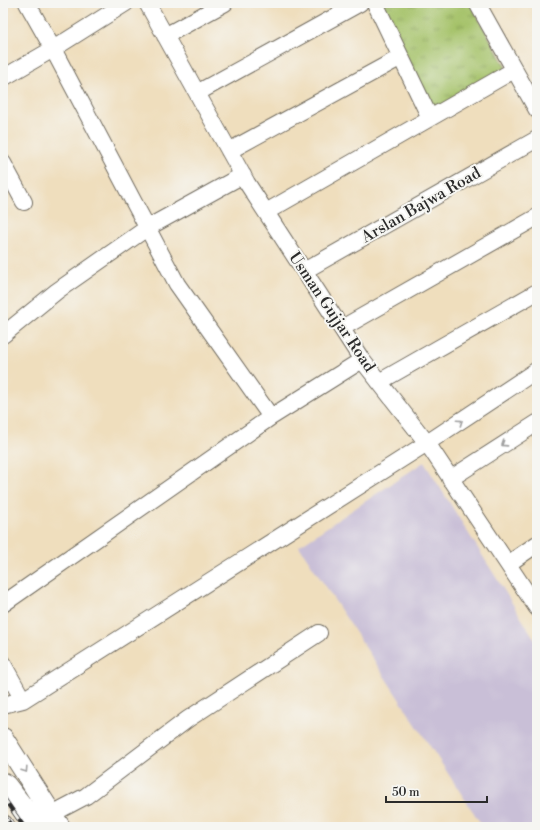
<svg xmlns="http://www.w3.org/2000/svg" width="540" height="830" viewBox="0 0 540 830" font-family="'Libre Bodoni',serif">
<style>
.industrial{fill:#c9bfd7}
.park{fill:url(#park-tufts);stroke:#68764a}
.lines{fill:none;stroke-linecap:round;stroke-linejoin:round}
.minor-casing{stroke:#706a5e;stroke-width:18}
.major-casing{stroke:#706a5e;stroke-width:22}
.minor{stroke:#fff;stroke-width:16}
.major{stroke:#fff;stroke-width:20}
.rail-casing{stroke:#2b2b2b;stroke-width:4.5}
.rail{stroke:#f6f6f2;stroke-width:3;stroke-dasharray:9;stroke-linecap:butt}
.oneway{stroke:#a0a0a0}
.labels{text-anchor:middle;dominant-baseline:central;stroke-width:4;stroke-linejoin:round;paint-order:stroke}
.street-label{font-size:16px;fill:#2b2b2b;stroke:#f6f6f2}
</style>
<defs>
<pattern id="park-tufts" width="24" height="20" patternUnits="userSpaceOnUse"><rect width="24" height="20" fill="#a5c269"/><path d="M3 7l-1-3M5 7V3M7 7l1-3M15 17l-1-3M17 17v-4M19 17l1-3" fill="none" stroke="#879e57"/></pattern>
</defs>
<rect width="100%" height="100%" fill="#f6f6f2"/>
<filter id="ink" filterUnits="userSpaceOnUse"><feTurbulence type="fractalNoise" baseFrequency=".025" numOctaves="2"/><feDisplacementMap in="SourceGraphic" scale="8" xChannelSelector="R" yChannelSelector="G"/><feConvolveMatrix kernelMatrix="1 2 1 2 8 2 1 2 1" color-interpolation-filters="sRGB"/></filter>
<filter id="wash" filterUnits="userSpaceOnUse"><feTurbulence type="fractalNoise" baseFrequency=".012" numOctaves="4" result="noise"/><feDisplacementMap in="SourceGraphic" scale="16" xChannelSelector="R" yChannelSelector="G"/><feGaussianBlur stdDeviation="0.9" result="paint"/><feColorMatrix in="noise" values="0 0 0 0 0 0 0 0 0 0 0 0 0 0 0 0 0 1.4 0 .05"/><feComposite in="paint" operator="in"/></filter>
<g filter="url(#wash)">
<rect width="100%" height="100%" fill="#efdebd"/>
<path class="industrial" d="M424,462L537,643V824L533,827H483L299,546Z"/>
<path class="park" d="M382,3H470L506,68L432,112Z"/>
</g>
<g filter="url(#ink)">
<g class="lines">
<defs>
<path id="minor" d="M27,3L53,49L177,284L271,417
M147,3L247,183L362,360L427,443L537,608
M375,3L430,118
M477,3L537,110
M165,36L225,3
M3,78L53,49L126,3
M197,93L360,3
M229,151L401,57
M3,163L24,202
M266,212L514,70
M304,271L537,139
M342,328L537,217
M3,335L57,291L147,228L243,175
M379,382L537,292
M450,479L537,423
M508,564L537,544
M3,604L271,417L362,360
M3,664L23,700
M3,705L23,700L427,443L537,370
M52,814L86,796L188,719L319,633"/>
<path id="major" d="M3,738L60,827
M3,783L6,785L39,827
M3,825L4,827"/>
</defs>
<use href="#minor" class="minor-casing"/>
<use href="#major" class="major-casing"/>
<use href="#minor" class="minor"/>
<use href="#major" class="major"/>
<defs>
<path id="rail" d="M3,797L24,827
M3,814L12,827"/>
</defs>
<use href="#rail" class="rail-casing"/>
<use href="#rail" class="rail"/>
</g>
<defs><path id="oneway-chevron" d="M-2-3.5L2.5 0L-2 3.5" fill="none" stroke-width="1.6" stroke-linecap="round" stroke-linejoin="round"/></defs>
<g class="oneway">
<use href="#oneway-chevron" transform="translate(460 422) rotate(-34)"/>
<use href="#oneway-chevron" transform="translate(504 444) rotate(147)"/>
<use href="#oneway-chevron" transform="translate(25 770) rotate(57)"/>
</g>
</g>
<g class="labels">
<g class="street-label">
<text transform="translate(421 205) rotate(-30)">Arslan Bajwa Road</text>
<text transform="translate(332 312) rotate(56)">Usman Gujjar Road</text>
</g>
</g>
<rect width="540" height="830" fill="none" stroke="#f6f6f2" stroke-width="16"/>
<path d="M386 796v6h101v-6" fill="none" stroke="#2b2b2b" stroke-width="2"/>
<text x="392" y="796" font-size="12" fill="#2b2b2b" stroke="#f6f6f2" stroke-width="3" paint-order="stroke">50 m</text>
</svg>
